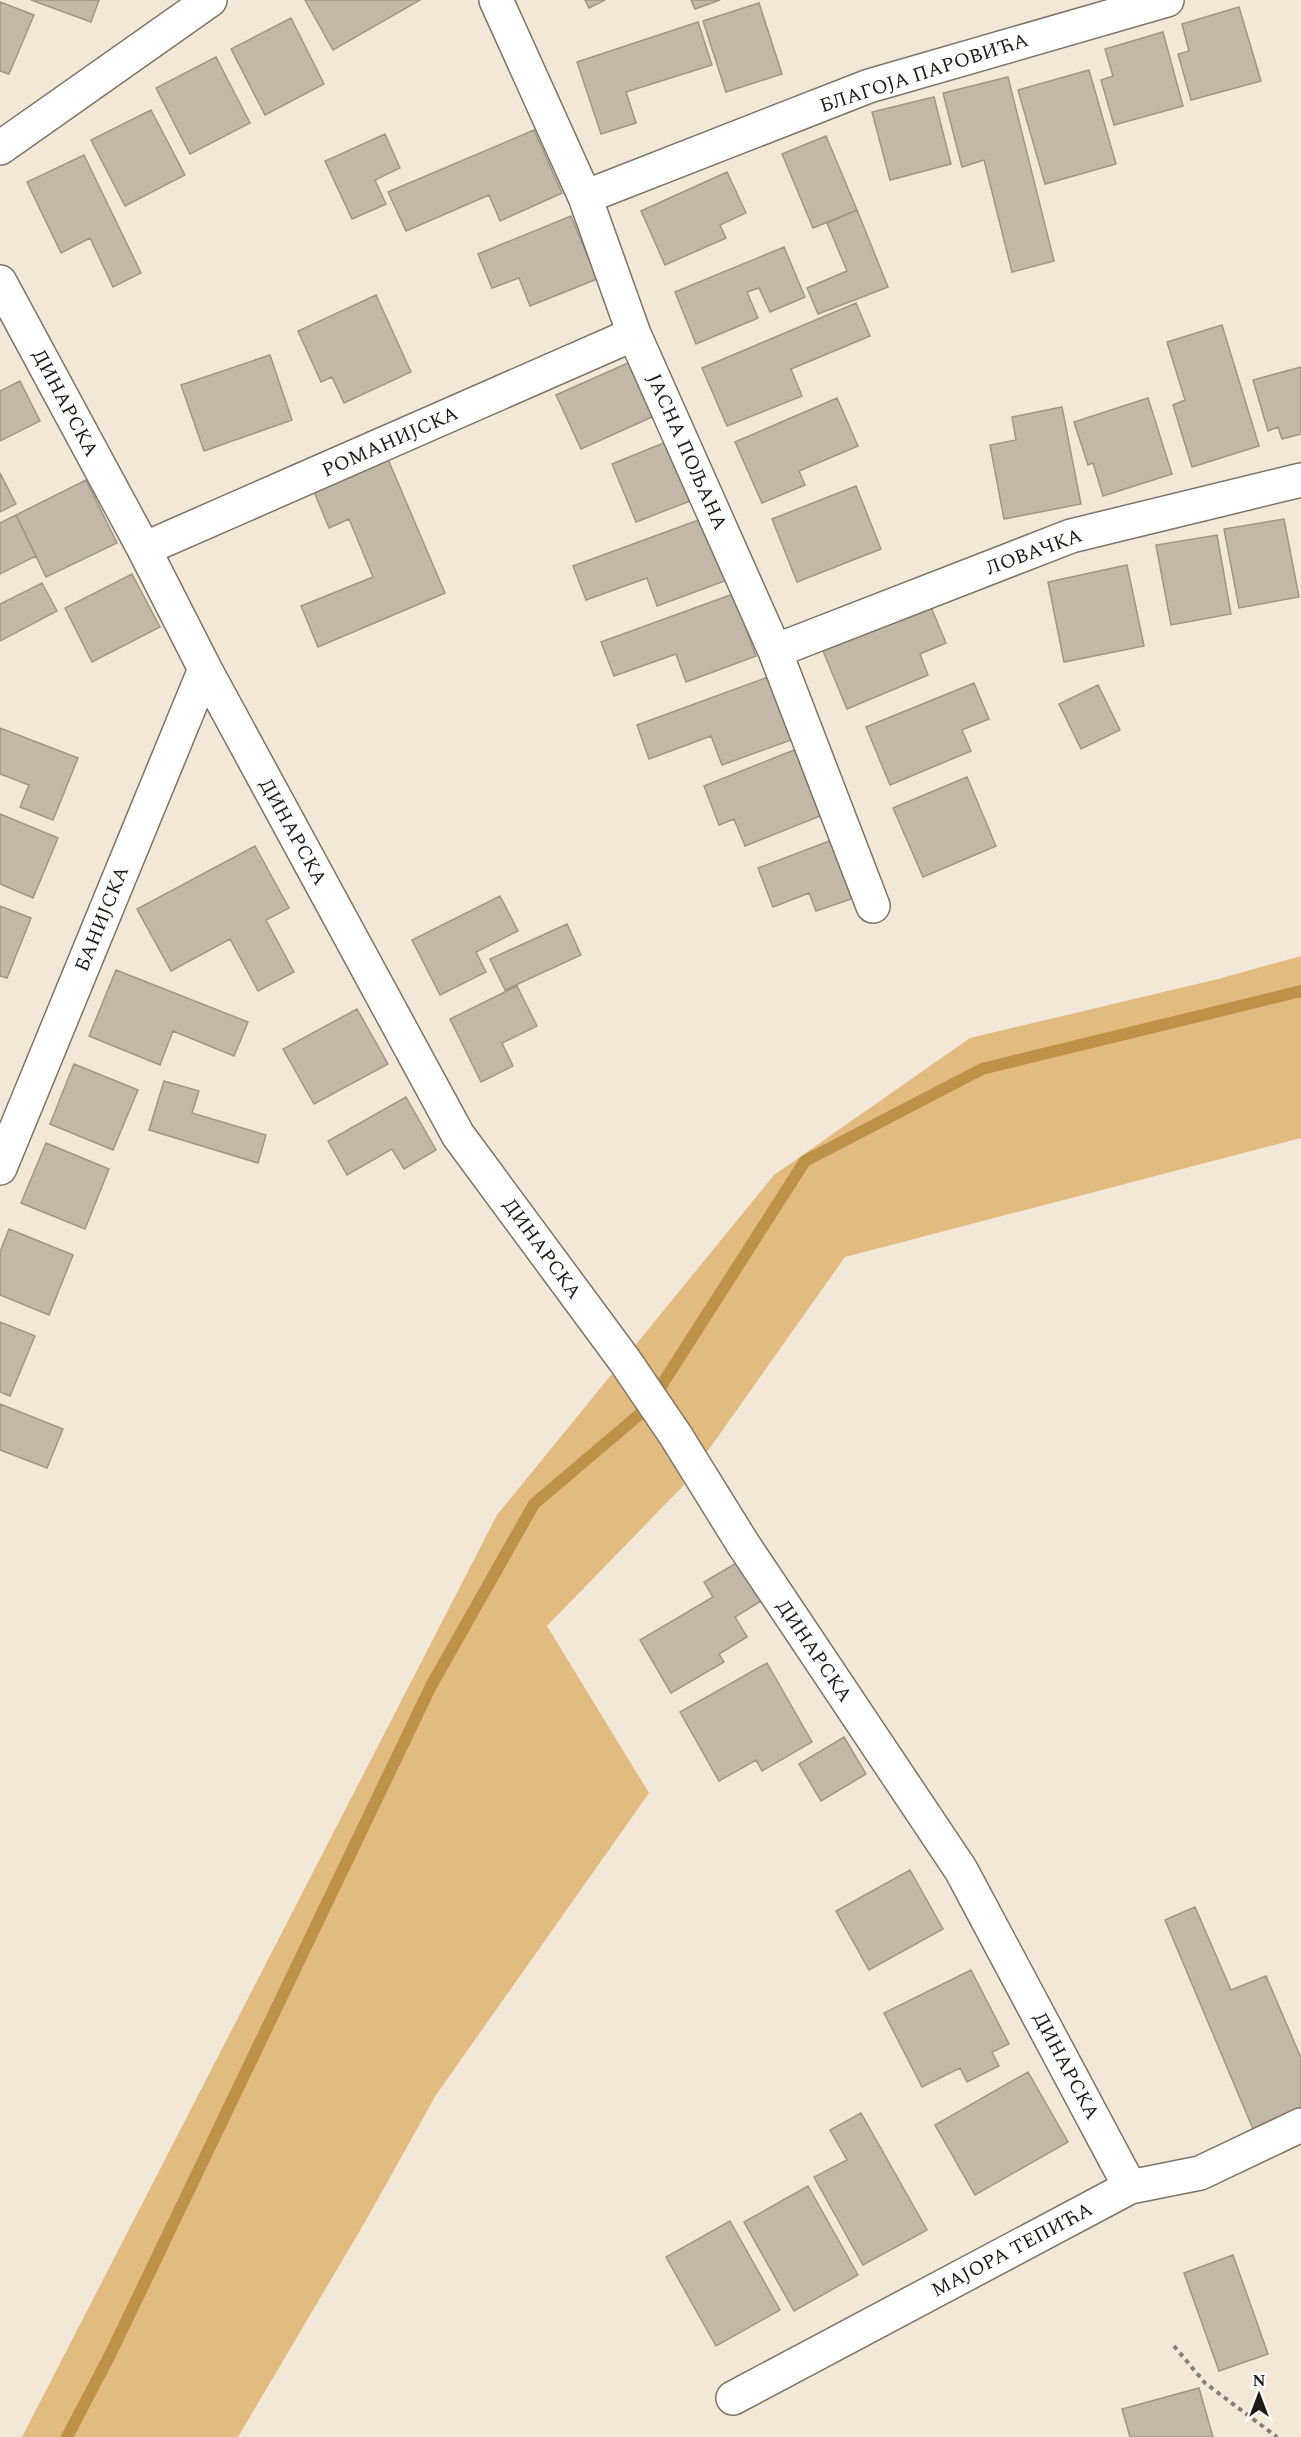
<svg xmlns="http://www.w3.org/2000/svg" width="1301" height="2437" viewBox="0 0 1301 2437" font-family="Spectral,serif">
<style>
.green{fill:#e2bb80}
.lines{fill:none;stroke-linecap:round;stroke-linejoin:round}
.stream{stroke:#be9149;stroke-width:12}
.building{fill:#c3b8a8;stroke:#a09686;stroke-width:1.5}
.minor-casing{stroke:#7e7465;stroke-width:36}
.path{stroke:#867e74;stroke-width:4;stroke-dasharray:4.5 4.5;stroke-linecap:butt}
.minor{stroke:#fff;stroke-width:33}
.labels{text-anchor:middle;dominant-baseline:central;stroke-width:4.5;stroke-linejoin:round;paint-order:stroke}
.street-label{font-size:20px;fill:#1f1b16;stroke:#fff}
</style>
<rect width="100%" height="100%" fill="#f3e8d8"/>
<path class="green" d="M1301,956V1138L845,1257L683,1486L547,1626L649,1793L436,2095L365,2222L238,2437H22L497,1515L774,1175L970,1038L1218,979Z"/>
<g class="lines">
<path class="stream" d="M67,2437L110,2355L431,1686L534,1504L647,1408L805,1161L982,1069L1301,991"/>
</g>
<path class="building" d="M31,0H99L91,22Z
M305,0H420L333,50Z
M585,0H605L589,8Z
M691,0H720L695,9Z
M0,2L34,15L9,74L0,71Z
M759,3L782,74L726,92L703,21Z
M1239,7L1261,81L1191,100L1178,54L1189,51L1182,24Z
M291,18L324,84L265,115L231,49Z
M698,22L712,65L626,92L636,123L601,134L577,62Z
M1163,32L1183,106L1114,125L1101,80L1113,76L1105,49Z
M216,57L250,123L190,154L156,88Z
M1089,70L1116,164L1045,184L1018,90Z
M1008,77L1054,261L1012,272L984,160L962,167L943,93Z
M934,97L951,164L890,180L872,112Z
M151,110L185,175L125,206L91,140Z
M534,130L562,193L500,221L489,195L406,231L388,192Z
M385,134L400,168L375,180L386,204L352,219L325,161Z
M826,136L857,210L813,228L782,154Z
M84,155L141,273L113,287L90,238L61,253L27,182Z
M727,172L746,213L720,225L726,238L665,265L641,211Z
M857,210L888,287L818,314L807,288L847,271L827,223Z
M571,216L597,279L530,306L519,278L492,288L478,254Z
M784,247L805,297L770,312L759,288L747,292L758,318L696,344L675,292Z
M376,295L411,372L344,403L332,377L321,382L298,331Z
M856,303L870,336L791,369L802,396L727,426L702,368Z
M1222,325L1259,446L1192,467L1173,405L1185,400L1167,342Z
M270,355L292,420L204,451L181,385Z
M630,362L654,416L581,449L556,395Z
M1301,367V434L1282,439L1278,427L1268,431L1253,380Z
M20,381L40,421L0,441V391Z
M837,398L858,446L799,471L805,485L762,503L735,442Z
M1148,398L1172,474L1103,496L1093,463L1088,465L1074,422Z
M1062,407L1081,504L1004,519L990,445L1016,440L1012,417Z
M666,442L690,501L636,522L612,464Z
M387,457L445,593L318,647L301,606L373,577L349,519L329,528L312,487Z
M0,473L16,504L0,512Z
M86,480L117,543L46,577L16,515Z
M856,486L881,549L797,582L772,519Z
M16,515L36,556L0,574V523Z
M704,518L727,580L657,606L647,578L586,600L573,566Z
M1284,519L1299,597L1239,608L1224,529Z
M1217,535L1231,614L1171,625L1156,545Z
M1127,565L1144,646L1064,662L1048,582Z
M132,574L160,627L92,662L65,608Z
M42,583L57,611L0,641V604Z
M733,594L756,656L686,682L676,654L614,676L601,642Z
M931,607L946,643L920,654L928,675L847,709L823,651Z
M768,677L791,740L722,765L711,736L649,759L637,725Z
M974,683L989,719L962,730L971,751L890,785L866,727Z
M1098,685L1120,730L1081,749L1059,704Z
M0,728L78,758L53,820L20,807L29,785L0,774Z
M799,748L825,814L745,846L734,819L719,825L704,786Z
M967,777L996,846L923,877L893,808Z
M0,814L58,838L33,898L0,884Z
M832,840L854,898L816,911L809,893L773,907L758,868Z
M255,846L289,908L266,920L294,972L258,991L230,939L171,971L137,909Z
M500,896L518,931L476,952L486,972L440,995L412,940Z
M0,906L31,918L7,978L0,976Z
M567,924L581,955L505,990L490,959Z
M116,970L248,1022L234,1056L173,1031L160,1065L89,1036Z
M517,986L537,1026L502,1043L513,1066L481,1082L450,1019Z
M357,1009L388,1064L314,1104L283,1049Z
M74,1064L138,1090L113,1150L50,1124Z
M164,1081L199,1091L192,1113L266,1135L258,1163L149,1130Z
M406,1097L436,1150L404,1169L392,1149L347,1175L328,1141Z
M46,1143L109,1169L85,1229L21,1203Z
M9,1229L73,1255L49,1315L0,1295V1252Z
M0,1322L35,1336L10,1396L0,1392Z
M0,1404L63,1429L47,1468L0,1450Z
M738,1562L761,1601L735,1617L747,1637L719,1654L724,1662L671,1693L640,1640L713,1597L704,1582Z
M767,1663L812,1742L762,1771L756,1760L719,1781L680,1712Z
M844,1737L866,1774L821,1801L799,1764Z
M910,1870L943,1929L869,1970L836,1911Z
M1195,1907L1231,1990L1266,1976L1301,2058V2109L1253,2129L1165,1920Z
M971,1970L1009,2044L992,2052L999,2066L967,2082L960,2068L922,2087L884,2013Z
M1028,2072L1068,2142L975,2195L935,2125Z
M861,2113L927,2230L863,2265L814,2177L847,2160L830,2130Z
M808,2186L858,2275L794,2311L744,2222Z
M730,2221L780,2310L716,2346L666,2257Z
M1233,2255L1268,2354L1219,2371L1184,2273Z
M1199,2388L1213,2437H1130L1122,2409Z"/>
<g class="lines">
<defs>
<path id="minor" d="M496,0L585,197L634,334L775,651L873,906
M0,148L210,0
M585,197L869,86L1167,0
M0,282L144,549L205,669L458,1135L625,1361L676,1436L743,1544L961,1870L1130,2187
M144,549L634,334
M775,651L1071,536L1301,480
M0,1168L205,669
M733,2398L1130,2187L1200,2173L1301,2125"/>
</defs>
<use href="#minor" class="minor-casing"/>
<path class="path" d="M1174,2346L1205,2383L1277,2437"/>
<use href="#minor" class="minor"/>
</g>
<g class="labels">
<g class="street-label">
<text transform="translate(924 73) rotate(-18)">БЛАГОЈА ПАРОВИЋА</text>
<text transform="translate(65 403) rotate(62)">ДИНАРСКА</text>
<text transform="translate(390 442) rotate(-24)">РОМАНИЈСКА</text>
<text transform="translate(687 452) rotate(66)">ЈАСНА ПОЉАНА</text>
<text transform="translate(1034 552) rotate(-20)">ЛОВАЧКА</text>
<text transform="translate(293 832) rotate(61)">ДИНАРСКА</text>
<text transform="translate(102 919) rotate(-68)">БАНИЈСКА</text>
<text transform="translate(542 1249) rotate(54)">ДИНАРСКА</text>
<text transform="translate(814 1651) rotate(56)">ДИНАРСКА</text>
<text transform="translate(1066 2066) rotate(62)">ДИНАРСКА</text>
<text transform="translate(1012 2250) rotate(-28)">МАЈОРА ТЕПИЋА</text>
</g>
</g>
<g transform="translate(1259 2395)" stroke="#ffffff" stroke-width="4.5" paint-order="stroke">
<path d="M0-4.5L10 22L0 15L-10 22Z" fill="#1f1b16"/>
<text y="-9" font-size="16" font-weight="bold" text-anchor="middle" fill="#1f1b16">N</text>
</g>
</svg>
